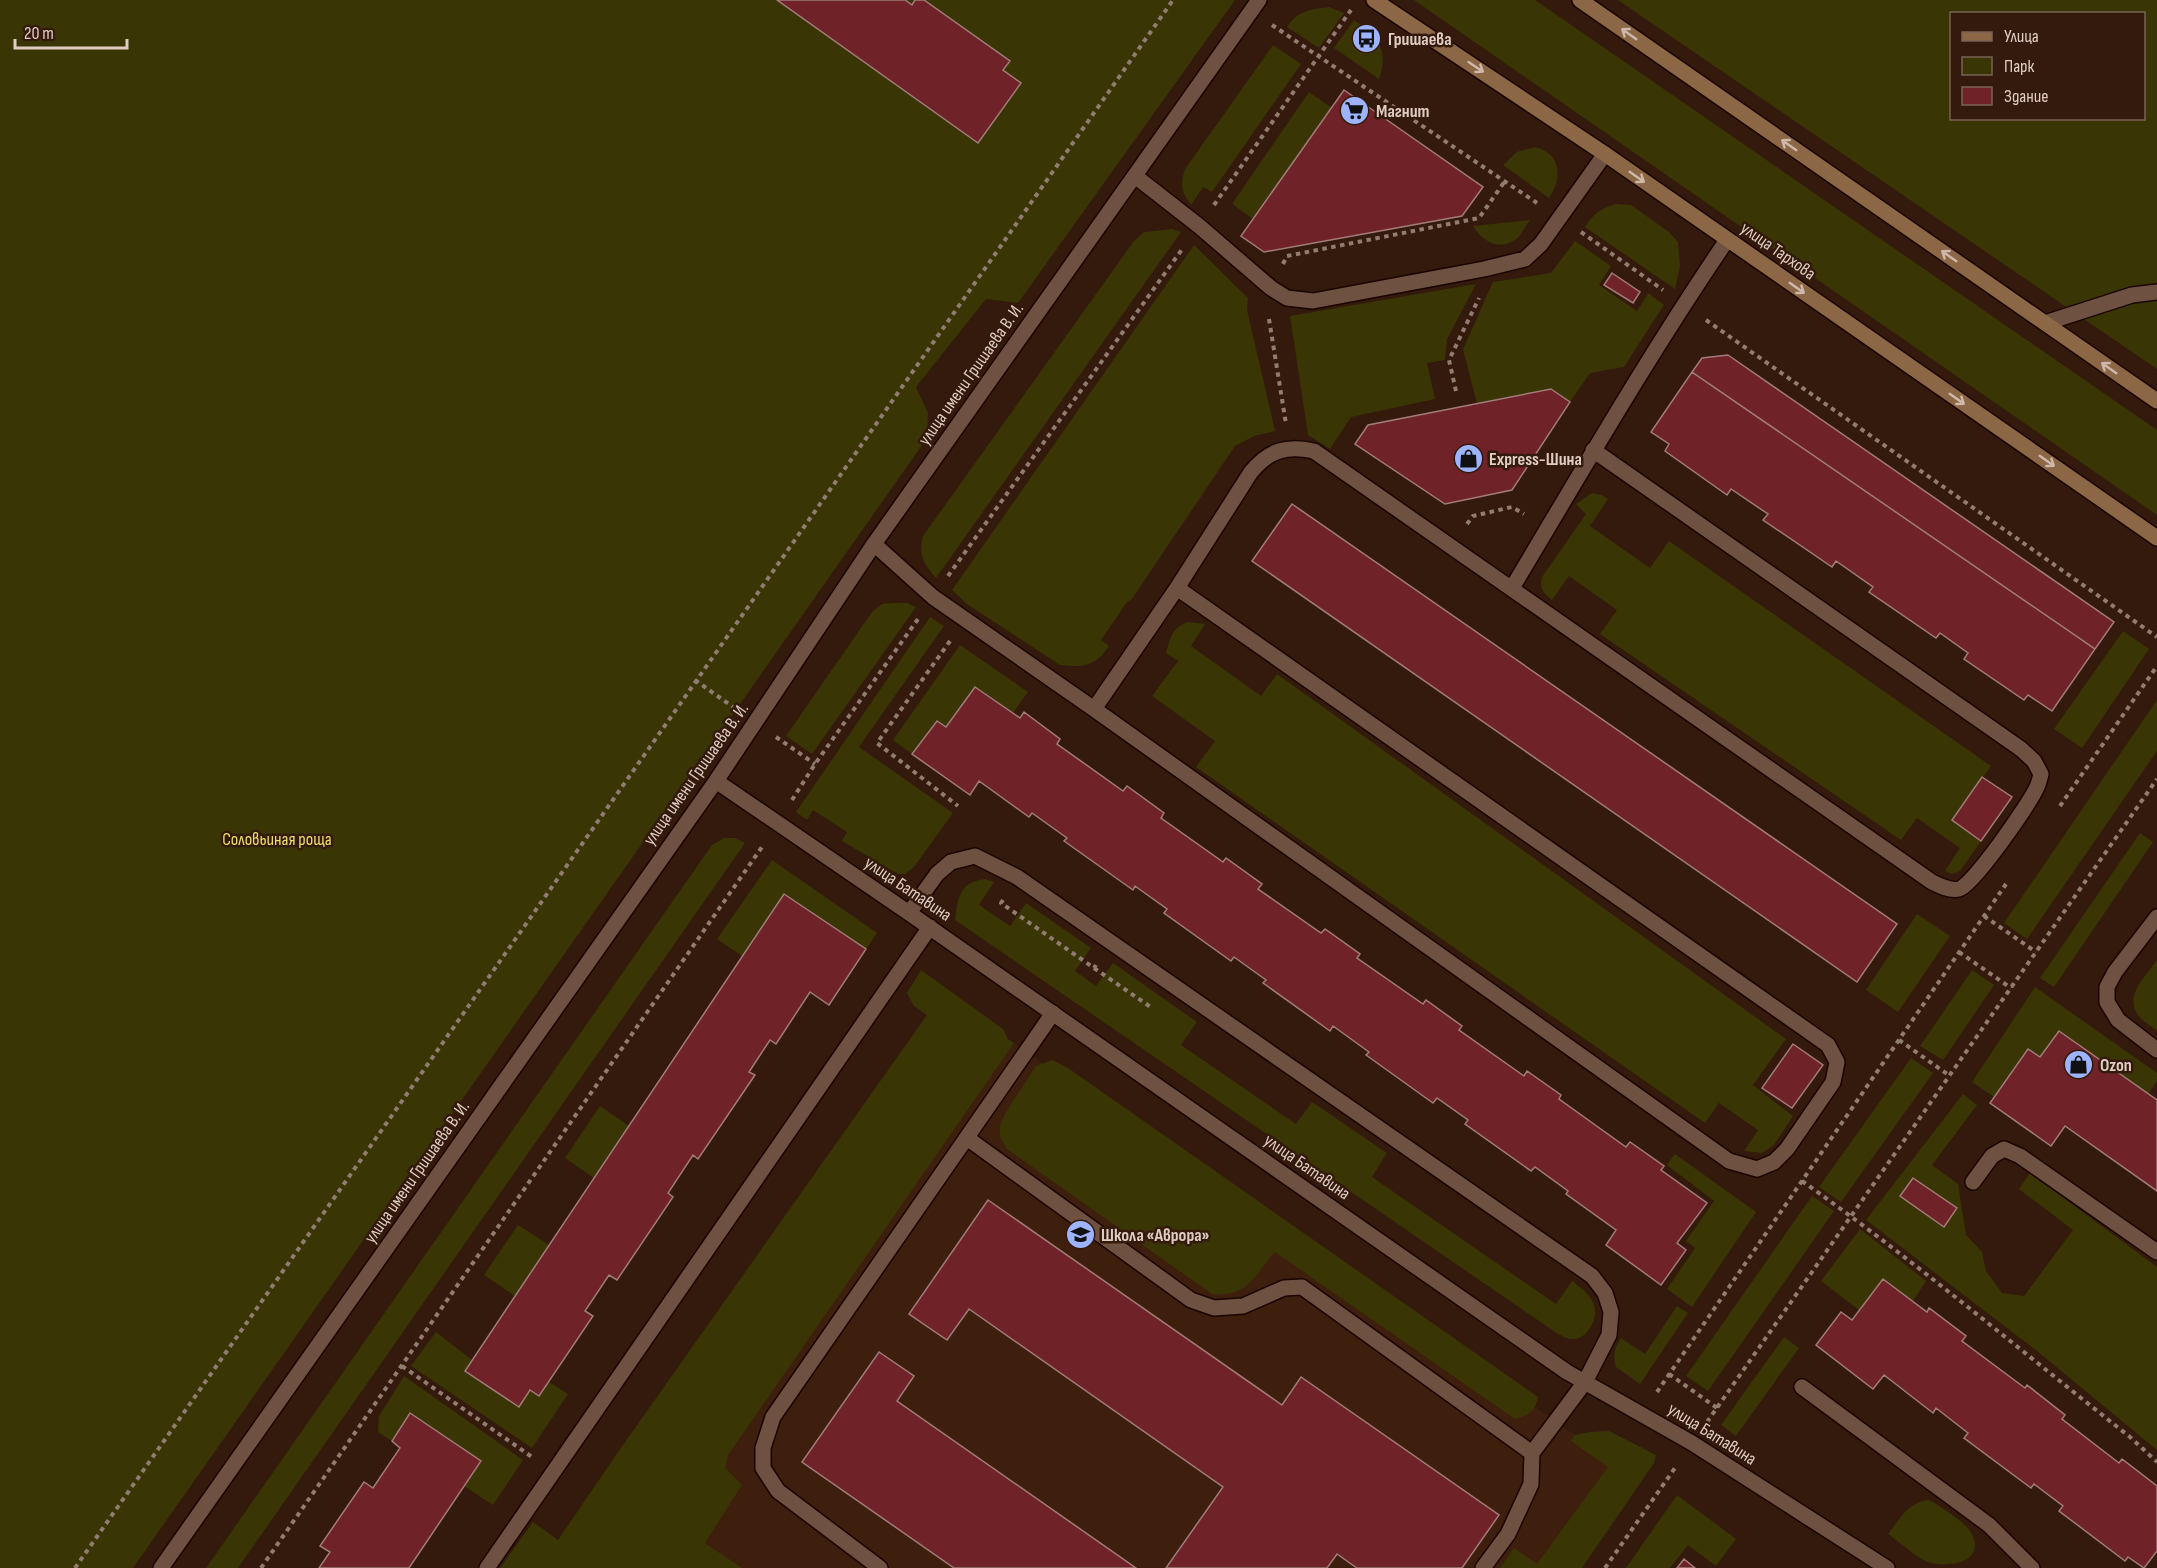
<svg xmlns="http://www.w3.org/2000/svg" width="2157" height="1568" viewBox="0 0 2157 1568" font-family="'Sofia Sans Condensed',sans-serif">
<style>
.built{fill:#3e1f0d}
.green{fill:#3a3505;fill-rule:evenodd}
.building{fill:#6f2227;stroke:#a17c7b;stroke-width:1.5}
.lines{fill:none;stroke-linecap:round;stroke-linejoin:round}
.service-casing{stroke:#1a0400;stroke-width:18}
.minor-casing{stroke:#1a0400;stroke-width:18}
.secondary-casing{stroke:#1a0400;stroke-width:18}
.path{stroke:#917c71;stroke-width:4;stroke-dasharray:4.5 4.5;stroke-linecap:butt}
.service{stroke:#6f5142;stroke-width:15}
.minor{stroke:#6f5142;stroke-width:15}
.secondary{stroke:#8b6746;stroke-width:15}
.oneway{stroke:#ceb9ab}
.labels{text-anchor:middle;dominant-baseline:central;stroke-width:5;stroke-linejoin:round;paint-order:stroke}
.poi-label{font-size:18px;font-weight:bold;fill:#dfcdc4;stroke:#331a0c;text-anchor:start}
.street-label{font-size:18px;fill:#dfcdc4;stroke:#331a0c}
.park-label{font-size:18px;fill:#ecde69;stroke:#331a0c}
</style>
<rect width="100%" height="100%" fill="#331a0c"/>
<path class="built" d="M1008,1039L1628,1472L1560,1568H640Z"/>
<path class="green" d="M0,0H1235L1018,303L986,299L916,387L928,413L927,438L133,1568H0Z
M1414,0H1535L2157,430V515Z
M1618,0H2157V369ZM1952,14H2144V118H1952Z
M1329,7L1344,13L1319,48L1287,27C1297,11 1311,9 1329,7Z
M1354,20C1378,37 1389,49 1379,79L1334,48Z
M1273,45L1301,64L1212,192L1203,187L1191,205C1181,191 1180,185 1185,169Z
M1309,92L1332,108L1253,219L1232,204Z
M1535,147C1561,153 1563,178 1549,198L1503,165L1517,152Z
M1615,204L1631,205L1669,232L1678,242L1680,266L1675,289L1585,227C1593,214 1600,209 1615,204Z
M1530,220C1525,226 1521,236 1515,240C1498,251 1482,241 1473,226Z
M1172,229L1181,232L936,578C924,564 918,555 923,536L1134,241L1144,232Z
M1575,241L1611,266L1599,285L1637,311L1648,293L1664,305L1624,367L1590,373L1570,402L1551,389L1477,404L1463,349L1493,282L1551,273Z
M1194,245L1248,298L1247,310L1275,431L1254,436L1235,446L1132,599L1127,602L1101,640L1109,646C1096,666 1083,668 1060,665L967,604L952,590Z
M1476,284L1447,339L1445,360L1427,363L1435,399L1351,417L1330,449L1308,435L1290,316Z
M1592,493L1602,495L1608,499L1590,526L1650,568L1669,541L1991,766L1952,820L1981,841L1960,871L1952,874L1945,871L1960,848L1917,818L1901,840L1600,634L1617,610L1569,576L1552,600C1543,593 1539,588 1542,577L1586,514L1576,504Z
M892,603H907L916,607L812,754L786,736L872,612L882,604Z
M930,617L944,626L859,747L953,813L914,867L905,874H898L842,841L847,832L813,810L807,820L796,812Z
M1187,622L1205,624L1191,646L1261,696L1277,674L1786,1039L1753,1085L1793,1116L1774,1145L1762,1153L1744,1151L1758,1130L1719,1103L1705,1123L1196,767L1215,741L1152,696L1178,661L1166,653C1171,636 1171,630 1187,622Z
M2123,631L2149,649L2082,748L2054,729Z
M960,645L1028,692L1013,713L975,687L946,727L936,721L912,754L893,740Z
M2157,700V751L2027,939L2004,923Z
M2140,833L2153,842L2054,987L2040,978Z
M724,838H735L745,843L238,1568H206L712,845Z
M772,860L877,933L866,949L784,894L742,956L717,939Z
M985,879L994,882L979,905L1010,926L1026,903L1091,948L1075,971L1096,986L1113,963L1197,1022L1181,1045L1296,1124L1312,1102L1387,1153L1372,1177L1556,1304L1572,1281C1581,1288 1590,1294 1594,1305C1599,1318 1587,1341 1571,1339C1567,1339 1561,1335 1558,1334L955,920C958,898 959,882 985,879Z
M1917,914L1950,936L1898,1012L1866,990Z
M2157,960V1031C2151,1026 2142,1021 2138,1015C2124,995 2146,976 2157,960Z
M921,970L1003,1029L1008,1039L1014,1043L728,1455L725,1468L742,1485L705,1543L742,1568H500L533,1522L558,1540L618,1452L927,1015L914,1006L907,993Z
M1972,970L1994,985L1943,1060L1920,1046Z
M2035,987L2157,1073V1081L2148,1094L2059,1031L2040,1057L2028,1049L1994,1097L1972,1082Z
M1911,1058L1933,1073L1841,1202L1819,1187Z
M1052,1060L1068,1068L1538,1397C1535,1412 1529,1415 1515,1419L1275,1252C1253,1276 1250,1297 1212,1294L1007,1149L1000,1137V1125L1006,1112L1036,1066Z
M1963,1094L1977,1105L1932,1165L1958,1184L1966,1235L1982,1252L1986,1271L2002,1293L2024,1296L2073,1230L2019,1189L2030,1173L2157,1267V1450L2037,1351L1866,1220Z
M600,1106L629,1126L594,1178L565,1158Z
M1675,1154L1756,1212L1692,1307L1667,1289L1695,1248L1686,1241L1714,1201L1667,1165Z
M1812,1196L1834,1211L1708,1391L1686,1376Z
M518,1225L549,1245L515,1296L484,1275Z
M1860,1229L1926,1281L1913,1301L1883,1279L1859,1310L1821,1281Z
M1677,1306L1688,1313L1640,1384L1616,1367C1613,1355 1614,1349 1621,1338L1645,1354Z
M436,1332L472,1360L465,1371L518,1407L530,1390L539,1396L549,1382L568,1394L532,1448L411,1366Z
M1784,1337L1799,1348L1736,1436L1721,1425Z
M404,1376L523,1460L493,1505L464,1486L481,1462L410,1414L392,1441L378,1432L379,1416Z
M1609,1431L1656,1455L1654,1463L1582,1568H1500L1514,1548L1537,1564L1608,1467L1571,1441L1575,1435L1590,1432Z
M1677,1495L1736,1539L1716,1566L1688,1545L1670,1568H1626Z
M1929,1500C1940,1506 1963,1521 1970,1531C1988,1560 1953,1568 1931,1563C1916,1558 1901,1543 1888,1534C1900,1518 1909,1502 1929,1500Z"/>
<path class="building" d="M777,0H905L912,5L915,0H924L1010,61L1003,70L1021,83L978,143Z
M1344,90L1483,187L1462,216L1264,252L1241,236Z
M1612,273L1640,292L1633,303L1604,285Z
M1728,355L2114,622L2095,649L1692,372L1702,358Z
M1692,372L2095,649L2052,711L2028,695L2024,700L1964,659L1968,653L1940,633L1936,638L1869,592L1873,587L1836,561L1832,567L1763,520L1768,514L1731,489L1727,495L1665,451L1669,444L1651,432Z
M1551,389L1570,402L1512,490L1445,504L1355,444L1368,425Z
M1292,504L1897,924L1857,982L1252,561Z
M975,687L1020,718L1024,712L1060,739L1057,744L1123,791L1127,786L1164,813L1161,818L1223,862L1226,858L1262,884L1258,889L1321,933L1325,929L1360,954L1357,958L1423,1004L1426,1000L1462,1026L1459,1030L1524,1076L1527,1071L1561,1095L1559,1099L1626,1147L1630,1142L1664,1166L1661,1170L1707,1203L1677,1243L1686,1250L1661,1285L1606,1245L1616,1230L1566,1194L1568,1191L1535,1167L1531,1171L1465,1124L1468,1120L1437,1098L1433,1103L1366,1055L1369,1052L1333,1026L1330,1031L1263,983L1266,980L1234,957L1231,961L1164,913L1167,909L1135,886L1133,890L1064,841L1067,838L1032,813L1029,817L979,781L970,795L912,754L937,721L946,727Z
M1982,777L2012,797L1981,841L1952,820Z
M784,894L866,949L829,1005L810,992L776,1044L770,1040L749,1072L755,1075L698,1159L693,1155L668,1193L673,1197L617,1280L609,1275L585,1311L593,1316L539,1396L530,1390L519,1407L465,1371Z
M2059,1031L2157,1100V1191L2065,1126L2051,1146L1990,1103L2028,1049L2040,1057Z
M1793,1044L1823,1065L1792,1108L1762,1088Z
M1913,1178L1957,1208L1944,1227L1900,1196Z
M988,1200L1282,1405L1301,1377L1499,1515L1462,1568H1357L1337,1554L1327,1568H1166L1223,1487L969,1309L947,1340L909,1314Z
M1883,1279L1927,1312L1929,1308L1966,1336L1962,1341L2025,1388L2027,1385L2065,1415L2062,1419L2119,1463L2122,1459L2157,1486V1551L2144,1568L2128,1557L2125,1561L2059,1511L2063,1506L2034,1484L2031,1488L1964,1438L1968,1433L1936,1408L1933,1413L1884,1375L1873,1389L1816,1345L1841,1312L1852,1320Z
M879,1352L914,1376L897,1401L1136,1568H954L802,1462Z
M410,1413L481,1461L409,1568H319L330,1552L320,1546L364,1482L373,1488L400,1448L392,1441Z
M1684,1559L1695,1568H1677Z"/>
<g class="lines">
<defs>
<path id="service" d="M1135,176L1199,226L1271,288L1287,298L1313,301L1484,269L1525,259L1541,244L1605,154
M2045,323L2132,295L2157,292
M874,544L933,597L1094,709L1729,1161L1757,1169L1774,1162L1787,1149L1833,1082L1837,1062L1828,1045L1177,588
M1512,588C1582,471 1650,353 1727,240
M1094,709L1177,588L1251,472C1269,450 1287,445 1314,451L1932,882C1940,886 1950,891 1959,889C1972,887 2030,803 2037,787C2039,783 2040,778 2041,774L2034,761L2021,749L1593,450
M909,913L937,874L951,862L975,856L1017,877L1592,1276L1605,1293L1611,1312L1609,1335L1585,1382L1532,1453L1531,1484L1508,1534L1483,1568
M2157,917L2115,972L2107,987V1002L2118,1020L2157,1050
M967,1138L1191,1300L1214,1308L1243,1306L1284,1288L1302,1287L1532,1453
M1973,1182L1992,1156L2004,1149L2020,1156L2157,1252
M1802,1387L1989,1525L2032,1568
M487,1568L930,927
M880,1568L778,1491L763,1468V1448L773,1417L1053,1013"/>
<path id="minor" d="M716,781L909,913L1567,1372L1692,1443L1887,1568
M161,1568L716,781L874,544L1259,0"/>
<path id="secondary" d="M1374,0L1605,154L2157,538
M1580,0L2157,401"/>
</defs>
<use href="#service" class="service-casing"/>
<use href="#minor" class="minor-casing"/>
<use href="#secondary" class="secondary-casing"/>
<path class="path" d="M1272,25L1537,203
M1214,205L1351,10
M1581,232L1663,290
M1283,264L1287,256L1479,218L1505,181
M1269,319L1286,424
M1706,320L2157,637
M1456,391L1449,360L1479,298
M1467,524L1473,516L1512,507L1524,514
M948,576L1183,248
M950,641L877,743L958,806
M695,680L733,707
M776,737L815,764
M792,800L815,764L918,619
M2060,806L2157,666
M1003,900L1001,903L1094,968L1096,965
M1984,916L2036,952
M1959,952L2011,988
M1094,968L1152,1008
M1899,1040L1950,1076
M1802,1181C1915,1261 2021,1351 2130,1437L2157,1462
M402,1366L532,1457
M1669,1374L1717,1408
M1657,1392L2006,884
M1707,1422L2157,779
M75,1568L1173,0
M261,1568L764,844
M1605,1568L1677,1465"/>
<use href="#service" class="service"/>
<use href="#minor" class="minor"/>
<use href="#secondary" class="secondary"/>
</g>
<defs><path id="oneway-shaft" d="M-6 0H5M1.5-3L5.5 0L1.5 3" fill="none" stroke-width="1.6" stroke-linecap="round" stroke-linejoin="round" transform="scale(1.5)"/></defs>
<g class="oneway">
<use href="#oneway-shaft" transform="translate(1629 34) rotate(-145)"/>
<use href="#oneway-shaft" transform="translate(1476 67) rotate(34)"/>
<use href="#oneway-shaft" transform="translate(1789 145) rotate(-145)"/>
<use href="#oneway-shaft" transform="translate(1637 177) rotate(35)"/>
<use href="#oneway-shaft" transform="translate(1949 256) rotate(-145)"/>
<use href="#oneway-shaft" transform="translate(1797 288) rotate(35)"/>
<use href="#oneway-shaft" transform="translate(2109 368) rotate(-145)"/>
<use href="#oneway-shaft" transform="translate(1957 399) rotate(35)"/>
<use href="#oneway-shaft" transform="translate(2047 461) rotate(35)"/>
</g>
<defs>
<symbol id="bus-disc" viewBox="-11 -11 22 22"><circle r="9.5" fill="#9db4fd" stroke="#331a0c"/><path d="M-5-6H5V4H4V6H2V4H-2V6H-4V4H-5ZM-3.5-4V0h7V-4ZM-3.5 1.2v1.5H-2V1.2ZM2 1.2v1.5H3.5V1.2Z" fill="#111"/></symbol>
<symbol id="supermarket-disc" viewBox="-11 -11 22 22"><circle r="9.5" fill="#9db4fd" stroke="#331a0c"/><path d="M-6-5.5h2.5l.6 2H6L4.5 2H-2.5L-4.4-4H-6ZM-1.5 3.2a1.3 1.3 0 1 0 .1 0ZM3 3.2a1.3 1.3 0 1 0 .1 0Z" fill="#111"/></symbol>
<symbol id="shop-disc" viewBox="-11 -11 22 22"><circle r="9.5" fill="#9db4fd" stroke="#331a0c"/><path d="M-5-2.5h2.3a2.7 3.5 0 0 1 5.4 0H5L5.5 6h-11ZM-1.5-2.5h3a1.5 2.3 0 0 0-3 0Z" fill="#111"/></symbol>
<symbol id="school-disc" viewBox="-11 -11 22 22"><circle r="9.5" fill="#9db4fd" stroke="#331a0c"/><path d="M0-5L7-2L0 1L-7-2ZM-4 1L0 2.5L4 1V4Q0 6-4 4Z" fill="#111"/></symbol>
</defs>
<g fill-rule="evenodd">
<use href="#bus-disc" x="1350" y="22" width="33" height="33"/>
<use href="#supermarket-disc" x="1338" y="94" width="33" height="33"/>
<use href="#shop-disc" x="1452" y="442" width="33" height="33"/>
<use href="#shop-disc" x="2062" y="1048" width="33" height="33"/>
<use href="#school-disc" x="1064" y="1218" width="33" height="33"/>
</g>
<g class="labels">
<g class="poi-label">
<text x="1388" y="39">Гришаева</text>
<text x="1376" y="111">Магнит</text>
<text x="1489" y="459">Express-Шина</text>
<text x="2100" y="1065">Ozon</text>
<text x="1101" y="1235">Школа «Аврора»</text>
</g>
<g class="street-label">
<text transform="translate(1778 251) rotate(35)">улица Тархова</text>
<text transform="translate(971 374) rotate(-55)">улица имени Гришаева В. И.</text>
<text transform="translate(696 774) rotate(-55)">улица имени Гришаева В. И.</text>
<text transform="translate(908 889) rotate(34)">улица Батавина</text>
<text transform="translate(1307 1167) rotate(35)">улица Батавина</text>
<text transform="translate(417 1172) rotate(-55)">улица имени Гришаева В. И.</text>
<text transform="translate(1712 1434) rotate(32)">улица Батавина</text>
</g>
<g class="park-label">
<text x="277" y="839">Соловьиная роща</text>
</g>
</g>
<rect x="1950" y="12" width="195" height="108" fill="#331a0c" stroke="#786256" stroke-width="1.5"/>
<rect x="1962" y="32" width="30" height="9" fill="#8b6746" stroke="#786256" stroke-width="1.5"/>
<text x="2004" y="42" font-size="18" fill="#dfcdc4">Улица</text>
<rect x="1962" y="57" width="30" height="18" fill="#3a3505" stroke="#786256" stroke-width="1.5"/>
<text x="2004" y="72" font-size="18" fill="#dfcdc4">Парк</text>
<rect x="1962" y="87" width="30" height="18" fill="#6f2227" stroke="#786256" stroke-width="1.5"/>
<text x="2004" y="102" font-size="18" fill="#dfcdc4">Здание</text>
<path d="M15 39v9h112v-9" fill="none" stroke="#dfcdc4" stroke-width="3"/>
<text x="24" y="39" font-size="18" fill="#dfcdc4" stroke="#331a0c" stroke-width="4.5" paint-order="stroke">20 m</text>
</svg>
